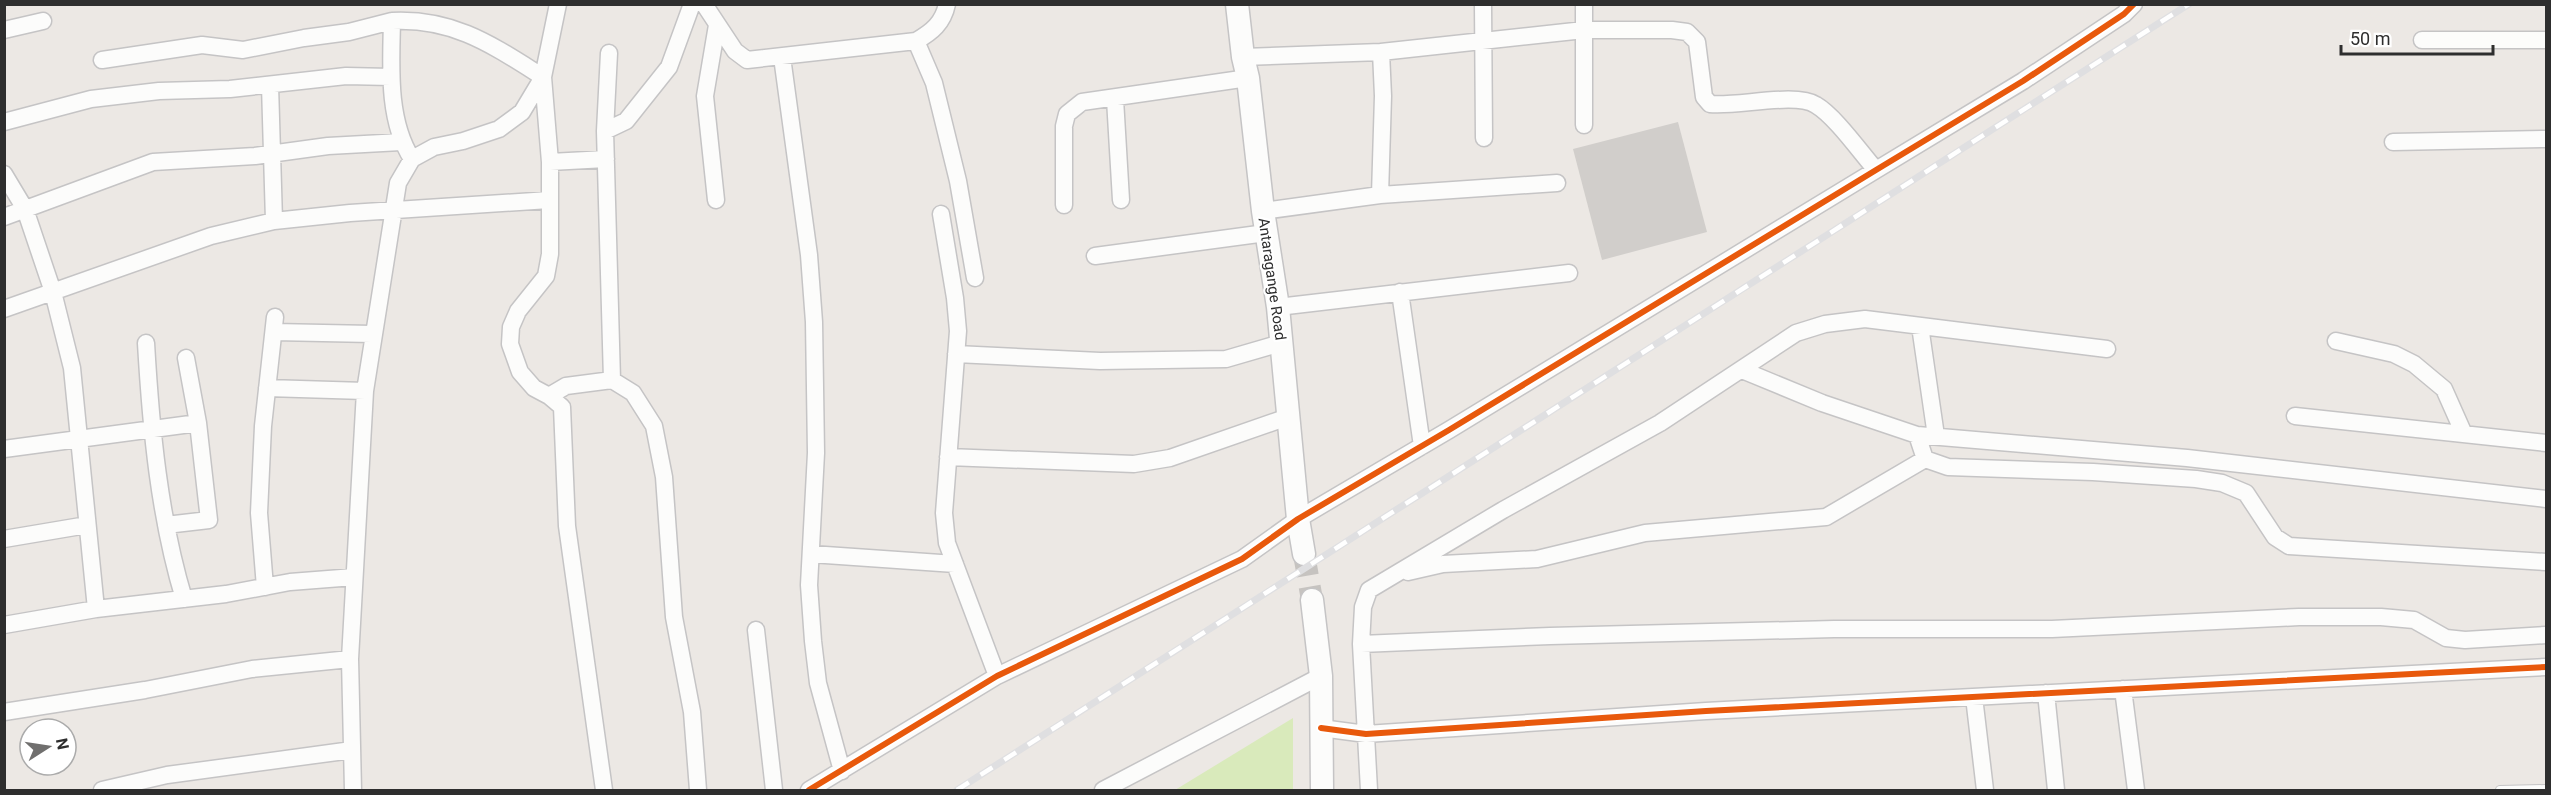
<svg xmlns="http://www.w3.org/2000/svg" width="2551" height="795" viewBox="0 0 2551 795" font-family="Roboto,sans-serif">
<style>
.pitch{fill:#d9eabb}
.building{fill:#d1cecb}
.lines{fill:none;stroke-linecap:round;stroke-linejoin:round}
.secondary-tunnel{stroke:#c6c3c0;stroke-width:22;stroke-dasharray:22 11;stroke-linecap:butt}
.lane-casing{stroke:#c5c4c5;stroke-width:10}
.street-casing{stroke:#c5c4c5;stroke-width:19}
.secondary-casing{stroke:#c5c4c5;stroke-width:25}
.lane{stroke:#fcfcfb;stroke-width:8}
.street{stroke:#fcfcfb;stroke-width:16}
.secondary{stroke:#fcfcfb;stroke-width:22}
.rail-casing{stroke:#dfdfe1;stroke-width:7}
.rail{stroke:#fff;stroke-width:4.5;stroke-dasharray:14;stroke-linecap:butt}
.cycleway-casing{stroke:#fff;stroke-width:10}
.cycleway{stroke:#e8590c;stroke-width:6}
.labels{text-anchor:middle;dominant-baseline:central;stroke-width:4.5;stroke-linejoin:round;paint-order:stroke}
.street-label{font-size:15px;fill:#2e2e2e;stroke:#fff}
</style>
<rect width="100%" height="100%" fill="#ece8e4"/>
<path class="pitch" d="M1293,718V790H1175Z"/>
<path class="building" d="M1678,122L1707,232L1602,260L1573,149Z"/>
<g class="lines">
<path class="secondary-tunnel" d="M1304,554L1312,600"/>
<defs>
<path id="lane" d="M2500,790L2546,789"/>
<path id="street" d="M704,4L735,51L747,60L916,41C932,32 943,23 947,4
M1483,4L1484,138
M392,21C454,18 492,45 543,77L550,162V254L546,276L518,311L511,327L510,344L520,372L534,388L549,396L562,407L567,526L604,790
M4,30L43,21
M2422,40H2546
M916,41L934,83L958,181L975,278
M609,53L605,131L612,380
M782,57L809,255L814,322L816,453L809,585L813,641L818,683L842,771
M1243,57L1381,52
M102,60L202,45L243,50L304,38L349,32L392,21C391,66 387,120 412,159
M270,85L274,221
M1115,99L1121,200
M4,122L91,99L159,91L230,89L346,76L391,77
M1584,125V4
M605,131L626,121L669,67L692,4
M2393,142L2546,139
M550,162L606,159
M4,174L25,209L53,292L72,368L96,609
M1380,195L1557,183
M716,200L705,96L717,25
M1064,205V126L1067,114L1082,102L1248,78
M1263,211L1380,195L1383,96L1381,52L1584,30H1672L1687,32L1697,42L1704,97L1710,104C1737,107 1796,92 1816,105C1835,116 1861,153 1876,170
M941,214L955,298L958,331L944,513L947,543L997,676
M4,217L153,162L255,156L328,146L401,142
M1095,256L1266,233
M1400,292L1422,446
M1278,307L1569,273
M4,309L211,236L274,221L350,213L549,200
M1920,326L1936,436
M274,332L372,334
M2336,341L2394,354L2414,364L2444,389L2464,434
M146,343C151,429 159,516 184,599
M956,354L1100,361L1226,359L1281,343
M1742,370L1822,403L1917,435L2187,458L2546,499
M267,388L365,391
M549,396L566,386L612,380L633,393L654,426L664,477L674,617L692,712L698,790
M2295,416L2546,443
M1917,435L1925,459L1948,467L2093,472L2196,479L2222,483L2246,493L2275,537L2289,546L2546,562
M4,449L198,423
M948,457L1134,464L1170,458L1288,417
M166,525L209,520L198,423L186,358
M4,539L87,525
M811,554L955,564
M1408,572L1443,564L1537,559L1645,533L1826,517L1925,459
M265,587L259,513L263,426L275,317
M4,625L96,609L226,594L290,582L354,577
M756,630L774,790
M1361,644L1550,636L1834,629H2052L2299,617H2381L2414,620L2446,638L2465,640L2546,635
M2123,689L2136,790
M2046,693L2056,790
M1974,697L1985,790
M4,712L145,690L252,669L350,659
M1321,728L1366,734L1706,711L2546,667
M102,790L167,775L352,750
M353,790L350,659L365,391L398,183L412,159L434,147L463,141L499,129L522,112L543,77L558,4
M809,790L997,676L1242,559L1298,519L1449,430L1876,170L2023,81L2124,14L2134,4
M1103,790L1321,676
M1369,790L1361,644L1363,607L1369,590L1503,510L1660,423L1796,333L1825,324L1865,319L2107,349"/>
<path id="secondary" d="M1237,4L1243,57L1248,78L1263,211L1278,307L1298,519L1304,554
M1312,600L1321,676L1322,790"/>
</defs>
<use href="#lane" class="lane-casing"/>
<use href="#street" class="street-casing"/>
<use href="#secondary" class="secondary-casing"/>
<use href="#lane" class="lane"/>
<use href="#street" class="street"/>
<use href="#secondary" class="secondary"/>
<defs>
<path id="rail" d="M957,790L2189,4"/>
</defs>
<use href="#rail" class="rail-casing"/>
<use href="#rail" class="rail"/>
<defs>
<path id="cycleway" d="M1321,728L1366,734L1706,711L2546,667
M809,790L997,676L1242,559L1298,519L1449,430L1876,170L2023,81L2124,14L2134,4"/>
</defs>
<use href="#cycleway" class="cycleway-casing"/>
<use href="#cycleway" class="cycleway"/>
</g>
<g class="labels">
<g class="street-label">
<text transform="translate(1272 279) rotate(82)">Antaragange Road</text>
</g>
</g>
<rect width="2551" height="795" fill="none" stroke="#2e2e2e" stroke-width="12"/>
<g transform="translate(48 747) rotate(78)"><circle r="28" fill="#ffffff" stroke="#ababab" stroke-width="1.5"/>
<path d="M0-4.5L10 22L0 15L-10 22Z" fill="#706f6e"/>
<text y="-9" font-size="16" font-weight="bold" text-anchor="middle" fill="#2e2e2e">N</text>
</g>
<path d="M2341 45v9h152v-9" fill="none" stroke="#2e2e2e" stroke-width="3"/>
<text x="2350" y="45" font-size="18" fill="#2e2e2e" stroke="#ffffff" stroke-width="4.5" paint-order="stroke">50 m</text>
</svg>
